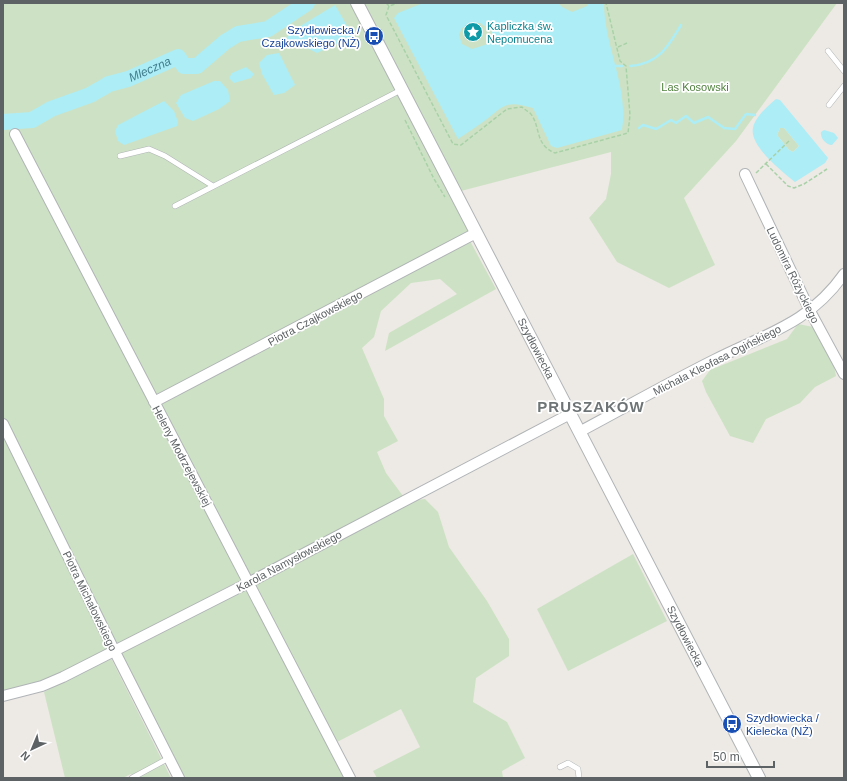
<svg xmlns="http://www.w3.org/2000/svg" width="847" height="781" viewBox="0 0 847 781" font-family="Helvetica,sans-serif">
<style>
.green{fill:#cde2c4}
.water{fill:#acedf6;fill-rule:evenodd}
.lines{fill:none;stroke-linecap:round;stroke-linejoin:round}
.stream{stroke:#acedf6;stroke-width:2.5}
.river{stroke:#acedf6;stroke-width:16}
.service-casing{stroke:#b0b4b6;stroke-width:6}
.minor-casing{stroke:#b0b4b6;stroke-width:12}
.tertiary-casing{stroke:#b0b4b6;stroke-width:14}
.path{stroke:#a9d1a8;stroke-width:1.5;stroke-dasharray:4 2;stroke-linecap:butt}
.service{stroke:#fff;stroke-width:5}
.minor{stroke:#fff;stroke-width:10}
.tertiary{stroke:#fff;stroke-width:12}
.labels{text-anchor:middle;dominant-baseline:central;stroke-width:3.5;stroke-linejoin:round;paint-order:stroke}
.culture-label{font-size:11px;fill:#0d838f;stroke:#fff;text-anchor:start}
.transit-label{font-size:11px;fill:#164399;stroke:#fff;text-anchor:end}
.park-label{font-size:11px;fill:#50813e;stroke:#fff}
.street-label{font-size:11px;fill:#5d6264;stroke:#fff}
.water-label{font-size:12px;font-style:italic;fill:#427e8e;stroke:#fff}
.district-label{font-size:15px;font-weight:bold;letter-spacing:1px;fill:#6e7475;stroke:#fff}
</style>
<rect width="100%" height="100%" fill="#ede9e5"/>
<path class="green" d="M3,3H837L736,141L684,198L715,265L669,288L617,262L589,218L606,199L611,174V152L457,192L477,230L155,397L242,577L239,581L46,682L3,690Z
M780,128H784L799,146L793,152L789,150L777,135Z
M470,241L496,289L385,351L389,333L457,294L440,279L411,283L381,311L374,337L362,348L384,399V416L398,441L377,452L386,473L403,496L250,578L159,404Z
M798,324L813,327L834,366L836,376L815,387L800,403L766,419L753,443L730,436L706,392L702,381L710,370L787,339Z
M425,499L438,512L449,547L487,601L509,639V656L476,678L473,702L507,722L525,758L502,771L503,778H377L373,771L420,747L401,709L337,742L253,584L407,501Z
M633,554L667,621L568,671L537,609Z
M245,588L345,778H183L120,651Z
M110,656L171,778H132L131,774L123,778H65L44,692Z"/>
<path class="water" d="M423,3H558L562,7L572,12L587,6L588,3H604C604,46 629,87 622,130L557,148L551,146L533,108C508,101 506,103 487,119C478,126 468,132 458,139L394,18L398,13ZM472,23H480L491,30L494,42L472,49L462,44L459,35L462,28Z
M335,5L353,36L317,53L303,46L292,45L286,38L297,28Z
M279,53L295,85L284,93L274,95L262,74L259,63L267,55Z
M246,67L254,74L251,78L234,83L229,78L232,73Z
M214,81H220L228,90L230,101L219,109L193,121L185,118L176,103L181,95Z
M776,99L780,100L828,158L825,163L795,182C783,172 749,146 753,128C755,117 768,106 776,99ZM780,128H784L799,146L793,152L789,150L777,135Z
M164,101L174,111L178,122L177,126L124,145L118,141L115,131L118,125Z
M824,130L834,133L838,138L832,145C826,145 820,138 821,132Z"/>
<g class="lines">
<path class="stream" d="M615,66H622
M630,66C658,64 668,47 681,25
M639,128L643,125L656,129L671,120L676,123L686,116L694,123L708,117L724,128L735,129L746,114L755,115"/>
<path class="river" id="s1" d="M3,122L32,120L51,109L90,95L109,84L128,79L178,57L184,66H197L225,42L238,34L268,29L307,3"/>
<defs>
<path id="service" d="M828,51L844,71
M829,105L844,86
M120,156L149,149L165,156L213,186
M175,206L401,90
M560,767L568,763L578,769L579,778
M132,778L169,758"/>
<path id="minor" d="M15,134L350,778
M745,174L810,311L844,374
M154,402L476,233
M3,424L114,650L179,778
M579,432C624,408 668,383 714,360C765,334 809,324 844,274
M3,696L42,686L63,677L248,583L570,414"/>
<g id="tertiary">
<path id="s2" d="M357,3L759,778"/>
</g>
</defs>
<use href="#service" class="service-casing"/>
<use href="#minor" class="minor-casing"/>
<use href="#tertiary" class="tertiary-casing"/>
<path class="path" d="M386,3L389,6L398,3
M389,6L386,15L453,144L461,145L507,109L522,107C524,109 527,111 530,113C541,125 534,145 555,153L628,133L630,115L626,66L620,61L606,3
M618,47L627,43
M405,120L434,179L445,197
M766,164L788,186L794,188L804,184L827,169
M756,173L789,141"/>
<use href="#service" class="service"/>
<use href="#minor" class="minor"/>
<use href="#tertiary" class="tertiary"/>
</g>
<defs>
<symbol id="sight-disc" viewBox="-11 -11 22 22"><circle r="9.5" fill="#0f9aa8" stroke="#fff"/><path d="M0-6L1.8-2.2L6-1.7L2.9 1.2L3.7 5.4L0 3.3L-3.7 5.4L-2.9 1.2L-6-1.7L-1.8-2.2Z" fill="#fff"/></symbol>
<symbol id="bus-disc" viewBox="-11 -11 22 22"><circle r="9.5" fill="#1a4fb4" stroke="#fff"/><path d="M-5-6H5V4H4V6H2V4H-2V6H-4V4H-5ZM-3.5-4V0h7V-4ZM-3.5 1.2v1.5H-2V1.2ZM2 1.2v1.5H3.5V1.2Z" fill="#fff"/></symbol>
</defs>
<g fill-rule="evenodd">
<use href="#sight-disc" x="462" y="21" width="22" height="22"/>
<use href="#bus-disc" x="363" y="25" width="22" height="22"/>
<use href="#bus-disc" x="721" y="713" width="22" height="22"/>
</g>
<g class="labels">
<g class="culture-label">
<text x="487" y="26">Kapliczka św.<tspan x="487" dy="13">Nepomucena</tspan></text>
</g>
<g class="transit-label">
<text x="360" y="30">Szydłowiecka /<tspan x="360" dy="13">Czajkowskiego (NŻ)</tspan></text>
<text x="746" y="718" text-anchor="start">Szydłowiecka /<tspan x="746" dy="13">Kielecka (NŻ)</tspan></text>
</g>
<g class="park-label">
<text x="695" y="87">Las Kosowski</text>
</g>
<g class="street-label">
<text transform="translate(793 275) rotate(64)">Ludomira Różyckiego</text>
<text transform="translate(315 318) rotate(-28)">Piotra Czajkowskiego</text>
<text stroke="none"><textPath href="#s2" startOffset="389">Szydłowiecka</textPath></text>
<text transform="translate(717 360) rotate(-27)">Michała Kleofasa Ogińskiego</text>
<text transform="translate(182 456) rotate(62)">Heleny Modrzejewskiej</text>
<text transform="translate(289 561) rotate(-28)">Karola Namysłowskiego</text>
<text transform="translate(90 601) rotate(64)">Piotra Michałowskiego</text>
<text stroke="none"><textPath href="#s2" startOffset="713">Szydłowiecka</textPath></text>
</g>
<g class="water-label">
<text stroke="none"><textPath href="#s1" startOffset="158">Mleczna</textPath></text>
</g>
<g class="district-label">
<text x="591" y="406">PRUSZAKÓW</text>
</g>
</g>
<rect width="847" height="781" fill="none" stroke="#5d6264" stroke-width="8"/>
<g transform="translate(32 749) rotate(224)" stroke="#ffffff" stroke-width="3" paint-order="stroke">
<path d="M0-3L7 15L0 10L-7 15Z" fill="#5d6264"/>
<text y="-6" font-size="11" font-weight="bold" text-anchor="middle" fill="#5d6264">N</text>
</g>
<path d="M707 761v6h67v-6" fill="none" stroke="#5d6264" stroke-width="2"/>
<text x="713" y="761" font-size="12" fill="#5d6264" stroke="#ffffff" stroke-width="3" paint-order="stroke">50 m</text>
</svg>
